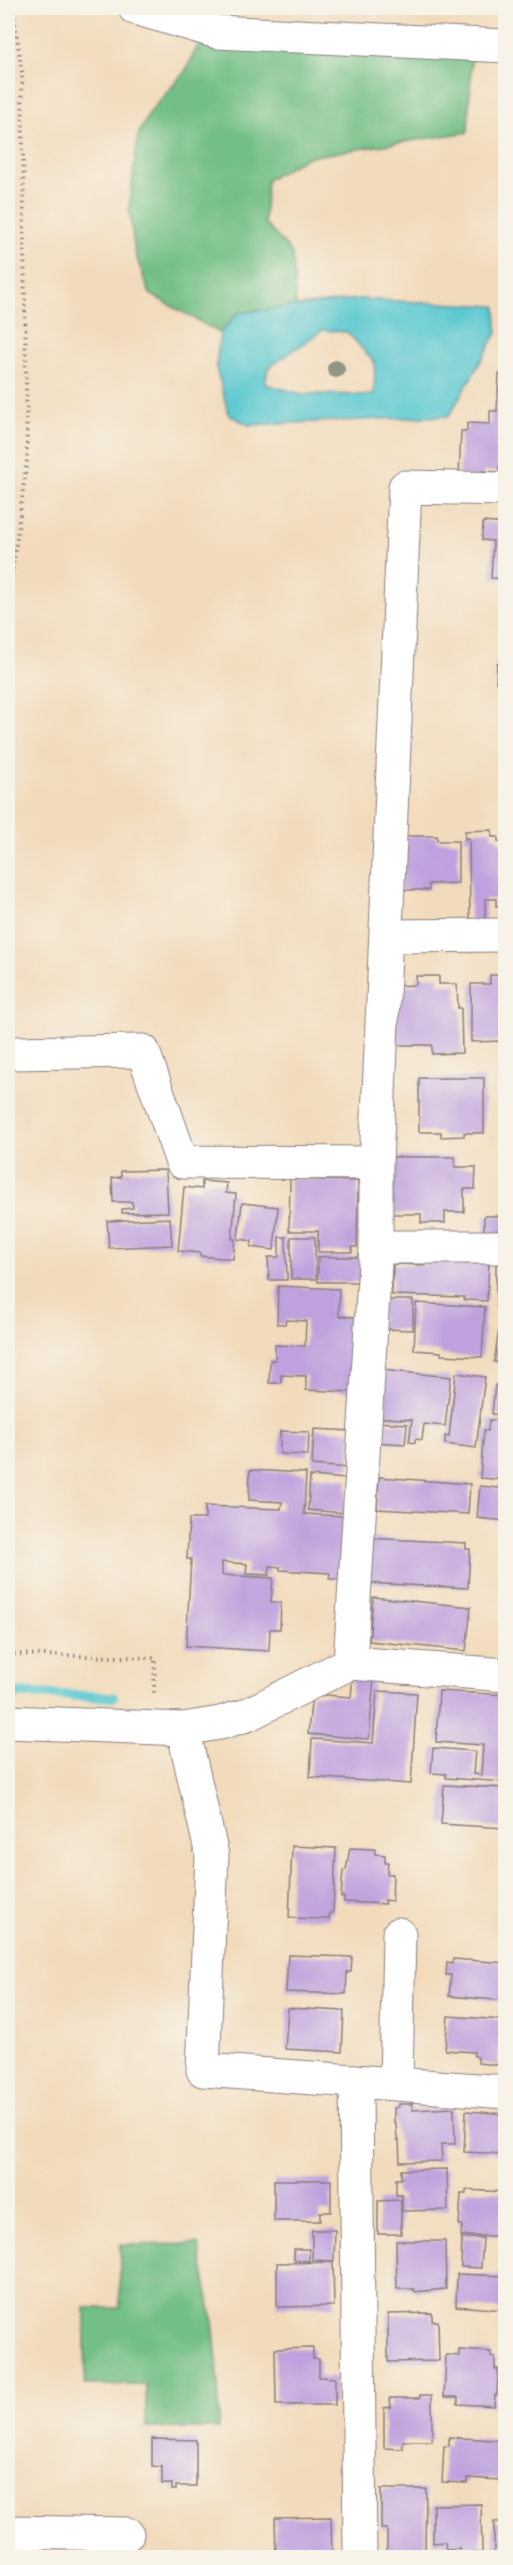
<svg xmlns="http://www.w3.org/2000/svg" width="513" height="2565" viewBox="0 0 513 2565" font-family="'Playpen Sans',sans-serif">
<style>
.forest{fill:#73bf87;stroke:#4a7061;stroke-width:1.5}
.water{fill:#5cc9d0;stroke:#3f7686;stroke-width:1.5;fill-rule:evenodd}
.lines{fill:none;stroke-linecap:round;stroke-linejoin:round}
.stream{stroke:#5cc9d0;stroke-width:10}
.building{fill:#bea1de}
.minor-casing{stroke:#8a7e7c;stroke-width:35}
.path{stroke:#8a7e7c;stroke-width:4;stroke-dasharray:1.5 4.5;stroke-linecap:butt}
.minor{stroke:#fff;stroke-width:33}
.tree{fill:#929586}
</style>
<rect width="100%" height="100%" fill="#f7f3e8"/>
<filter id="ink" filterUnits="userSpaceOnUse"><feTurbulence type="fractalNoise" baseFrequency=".0167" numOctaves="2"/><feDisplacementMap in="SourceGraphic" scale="12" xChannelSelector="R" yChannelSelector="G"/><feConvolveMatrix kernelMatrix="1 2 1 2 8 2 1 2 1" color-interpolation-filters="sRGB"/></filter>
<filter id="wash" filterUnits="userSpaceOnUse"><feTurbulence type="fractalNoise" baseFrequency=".008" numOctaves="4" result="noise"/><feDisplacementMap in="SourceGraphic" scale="24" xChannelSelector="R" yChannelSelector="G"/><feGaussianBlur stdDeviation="1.35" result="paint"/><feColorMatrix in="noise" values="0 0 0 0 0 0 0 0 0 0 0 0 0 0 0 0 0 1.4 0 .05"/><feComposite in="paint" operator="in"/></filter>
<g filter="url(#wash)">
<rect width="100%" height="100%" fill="#f2dbbc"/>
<path class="forest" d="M201,39L472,49L468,132L307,157L267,180L264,222L292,253L296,306L238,313L220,333L150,294L135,253L129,207L138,135L150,112L186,70Z
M198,2244L213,2321L218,2371L219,2428H146V2385H85V2308H120V2245Z"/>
<path class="water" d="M360,299L496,306L497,333L449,416L249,425L229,415L216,367L220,333L238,313ZM323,330L347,332L375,363L374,395L302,394L265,384L268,368Z"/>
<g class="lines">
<path class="stream" d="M8,1693L113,1697"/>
</g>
<g id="blocks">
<path class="building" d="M499,374H506V466H499V472L483,471V478L459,477L461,431H467V423L490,424V411H497Z
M483,522L506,524V579L491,578L493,541L482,540Z
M504,659H506V694L501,693L502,683L496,682L497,663H504Z
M492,830V837H498V842H506V906H496V899H485V921L470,922L469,838L465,839V831Z
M405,836H437V841H458V883L429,884V890H400Z
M490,975H506V1054H503V1041L471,1042V984H490Z
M416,976H439V984H457L458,1008H461L462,1053L432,1054V1045H394L393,986L416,985Z
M419,1078H484V1133H464V1136L441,1137V1132H419Z
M382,1157H455V1167H476L475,1189H464V1212H445V1223H421V1214H382Z
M166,1170L168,1212L122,1213V1209L133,1208L132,1202H113L112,1178L121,1177V1171Z
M290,1179L358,1181L357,1247H352V1252H318V1231H289Z
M202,1181L227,1183L226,1193L236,1194L232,1239H235L233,1259L200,1256V1253L178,1251L184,1187L202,1189Z
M242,1203L278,1207L274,1250L251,1247L252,1241L238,1239Z
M484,1216H506V1238H484Z
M170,1218L172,1245L109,1248L107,1221Z
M279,1237H286L287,1280H269L268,1257H279Z
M291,1237H315L316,1279H291Z
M318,1257H362V1282H318Z
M425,1261L489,1262L487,1301L464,1300V1297L392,1295L393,1264L425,1265Z
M496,1264H506V1306H496Z
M278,1286L339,1289V1316L355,1317L352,1392L306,1390V1376L281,1375V1383H269L270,1360H275V1345L305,1346L306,1321L286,1320L285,1324H277Z
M381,1300H413V1330L380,1329Z
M416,1303L485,1307L482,1357L441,1355V1352L414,1350Z
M499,1329L506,1330V1363L494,1362Z
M381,1370L451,1377L445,1426L424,1424L422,1440L415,1439V1443L409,1442L412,1420L376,1417Z
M456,1373L485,1377L476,1448L445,1444V1436L449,1437Z
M495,1385L506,1386V1415L492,1414Z
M489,1420L506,1421V1480L480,1478L484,1430L488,1431Z
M375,1422L407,1424L405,1444L375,1442Z
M314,1429L352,1431L349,1468L312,1465Z
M280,1431L309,1432L308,1455L280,1454Z
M250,1470L306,1473L304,1514L344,1516L341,1579H329L330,1573L280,1570V1567L270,1566L269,1575L246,1574L247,1564L222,1562V1575L273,1578L271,1602H281L280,1629H270L269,1651L186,1646L191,1559H187L189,1519H205V1506L281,1509L282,1502L249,1500Z
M310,1476L347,1479L345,1513L308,1510Z
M379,1477L470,1484L468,1514L377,1509Z
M499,1484L506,1485V1521L477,1518L480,1486L499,1488Z
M367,1538L466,1543V1549H470L468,1588L365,1583Z
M373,1597L471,1607L466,1651L369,1641Z
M353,1676L374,1677L369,1739L308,1734L312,1694L351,1697Z
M377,1691L417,1693L411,1784L310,1777L312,1739L373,1743Z
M439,1691L506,1695V1782L446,1778V1774L431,1773L433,1748L475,1751L473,1774L481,1775L483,1745L436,1742Z
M444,1785L506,1788L504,1828L441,1824Z
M292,1846L336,1848L333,1913H330L329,1919L289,1918Z
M350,1848L375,1849V1854L385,1855V1862H388L387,1874H393L392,1901L385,1900V1904L344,1902V1897H341L343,1870H346Z
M288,1955L352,1957L351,1972H347L346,1994L286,1992Z
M453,1959L506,1963V2001L449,1996L451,1975H446L447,1962L452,1963Z
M288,2008L344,2011L342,2052L285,2049Z
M448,2016L502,2020L498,2065L478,2063V2057L474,2056V2052L445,2050Z
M398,2104H412V2110L454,2108L455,2144H441L442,2161L400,2162L399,2140H397L396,2123H394V2108L399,2107Z
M466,2111L506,2114V2154L464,2152Z
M447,2169L448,2210L402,2211V2195H396V2179H401V2170Z
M274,2180H331V2212H320V2221H274Z
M466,2190L506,2192V2236H461L462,2225H459L461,2194H466Z
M401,2200V2234H378V2201Z
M312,2230H335L334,2261L312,2260Z
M462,2238H483L481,2268L461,2267Z
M396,2241H445L446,2289L414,2292V2289H397Z
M294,2249H309V2261L294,2260Z
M333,2262L334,2306L277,2307V2263Z
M457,2274L506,2276V2310L456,2306Z
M432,2313V2321H438L439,2361L388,2362V2314Z
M313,2348V2359H319V2377L335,2378V2405H276L275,2349Z
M459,2350L491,2352V2357H495V2369H498L497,2395H495L494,2406L458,2404V2397H444L446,2355L459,2356Z
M420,2395H432V2441H403V2449L384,2448V2408L391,2407L390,2398H420Z
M449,2437L506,2441V2457L503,2456L501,2480L467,2478V2483L442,2482L444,2446H449Z
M152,2439L196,2440V2486H176V2490H172V2484H162V2467L152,2466Z
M381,2489H426L425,2552H387V2529H381Z
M481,2504L482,2553H460V2549L446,2550L445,2542L433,2543V2505Z
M331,2517L332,2558H276L275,2518Z
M494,2522H506V2552L494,2553Z"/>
</g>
</g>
<g filter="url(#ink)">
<use href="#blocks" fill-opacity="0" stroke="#8a7e7c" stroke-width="1.5"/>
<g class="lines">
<defs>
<path id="minor" d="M135,8L217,32L506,46
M386,936L506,935
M8,1053L143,1051L182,1162L376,1163
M376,1247H506
M350,1663L376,1247V1163L405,487L506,489
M8,1722L183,1729L220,1723L247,1715L350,1663L506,1675
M183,1729L212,1855L203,2070L506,2092
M356,2081L360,2558
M396,2084L399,1934
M8,2532L127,2534"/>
</defs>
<use href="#minor" class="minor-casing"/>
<path class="path" d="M8,605L27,460L22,73L13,8
M8,1654L155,1658L154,1694"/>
<use href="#minor" class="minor"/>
</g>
<circle class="tree" cx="336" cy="369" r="9"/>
</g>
<rect width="513" height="2565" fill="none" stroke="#f7f3e8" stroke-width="30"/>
</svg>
